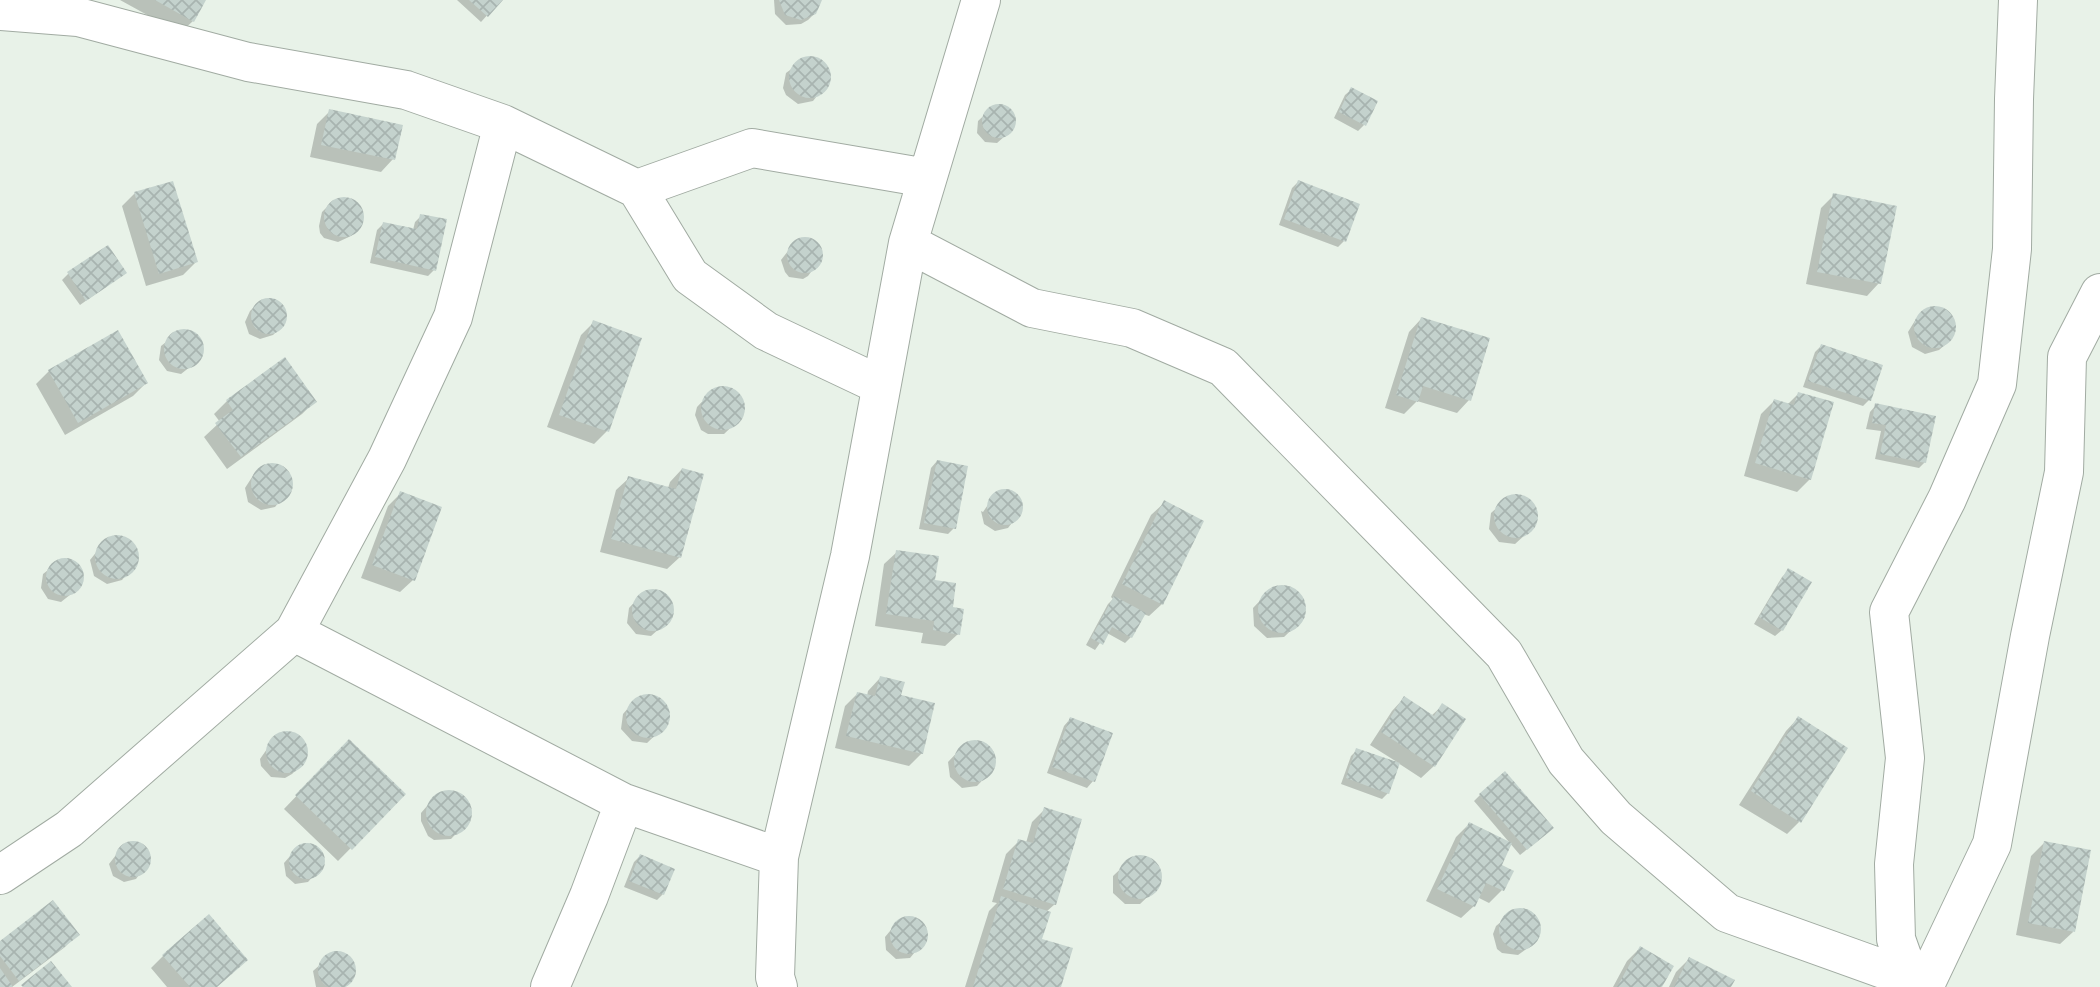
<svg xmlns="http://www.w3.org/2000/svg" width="2100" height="987" viewBox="0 0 2100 987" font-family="'IBM Plex Serif',serif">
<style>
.shadow{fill:#0003}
.building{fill:url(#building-cross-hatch)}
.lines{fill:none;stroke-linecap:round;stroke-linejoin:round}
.minor-casing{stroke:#a1aba2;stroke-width:40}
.minor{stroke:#fff;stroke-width:38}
</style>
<defs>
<pattern id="building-cross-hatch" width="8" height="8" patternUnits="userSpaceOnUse" patternTransform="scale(1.75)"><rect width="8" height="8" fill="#c4d2cd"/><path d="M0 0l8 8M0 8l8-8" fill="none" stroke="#a8b4b0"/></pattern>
</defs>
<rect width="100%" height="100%" fill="#e8f2e8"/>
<path class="shadow" d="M120,0H204L193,21L180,33Z
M457,0H501L481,22Z
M774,0H819L815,13L808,20L801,24L786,25L775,14Z
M806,58L821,61L829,74V81L813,101L798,104L786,95L783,88L786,73Z
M1352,89L1364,125L1358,131L1334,118L1345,95Z
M994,106L1006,107L1014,117L1013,129L997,143L985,142L977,133L978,121Z
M330,111L393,159L381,172L310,157L317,124Z
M1298,182L1344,241L1338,247L1279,225L1292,188Z
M135,193L196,262L183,275L146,286L122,206Z
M1834,195L1879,283L1867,296L1806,284L1821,208Z
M342,198L355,202L362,215L358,229L351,236L338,242L324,238L320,233L319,226L322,212L329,205Z
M421,216L434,270L428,276L370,263L377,230L383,224L413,230L415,222Z
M807,238L819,245L822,257L808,276L803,279L789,277L785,272L781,260L795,242Z
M125,273L80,305L62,280L68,274Z
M270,300L281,305L285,317L279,329L273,335L260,339L249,334L245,322L250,311L257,304Z
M1930,309L1945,311L1950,316L1953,330L1946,344L1939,350L1925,354L1912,347L1908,332L1916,319Z
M1421,319L1469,400L1457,413L1417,401L1404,414L1385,408L1409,332Z
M594,322L640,339L607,431L594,444L547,427L581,335Z
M187,330L199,338L202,344L200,359L181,374L167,371L159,360L161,346L180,331Z
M1821,346L1869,400L1863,406L1803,387L1815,352Z
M49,371L146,383L133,396L65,435L36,384Z
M715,388H732L738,393L744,408L743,416L724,434H708L701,430L695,415L697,407Z
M1798,394L1810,479L1797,492L1744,476L1761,414L1774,401L1787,405Z
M227,401L314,402L302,414L227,469L204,437L220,422L214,414Z
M1876,405L1925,462L1919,468L1875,459L1881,431L1866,429L1870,412Z
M937,461L954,528L948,534L919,529L931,468Z
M268,464H275L288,473L291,487L275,507L261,510L248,502L245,488L254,474Z
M682,469L680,557L667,569L600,552L616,490L629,478L668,488L670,482Z
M1008,490L1019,497L1022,510L1008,528L995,531L984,524L981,511L983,512L996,493Z
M401,493L413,580L400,592L361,578L388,506Z
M1510,496L1526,498L1537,510L1535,526L1515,544L1499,542L1489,529L1491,513Z
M1164,503L1162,604L1149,616L1143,614L1131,637L1125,643L1107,633L1095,650L1086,645L1108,604L1113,599L1111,597L1151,515Z
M120,537L134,545L138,560L122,580L107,584L94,576L90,560L106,540Z
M897,552L933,581L951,609L958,634L945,646L921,643L923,633L875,626L884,564Z
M61,560L74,562L82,573L80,587L61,602L48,599L41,588L43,574Z
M1788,571L1809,583L1782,630L1775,636L1754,624L1782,577Z
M1273,587H1291L1304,599L1305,617L1284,637L1267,638L1254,626L1253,608Z
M655,591L668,599L671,605L669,620L651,636L636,634L627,623L629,608L641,595Z
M880,678L899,697L922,753L909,766L835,748L845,706L857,694L867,696L868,691Z
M650,695L664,702L668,710L666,725L647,743L632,741L621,729L623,714L635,700Z
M1404,698L1431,716L1442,706L1434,766L1421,778L1398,763L1388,793L1382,799L1341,784L1351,756L1357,750L1397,762L1370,745L1392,711Z
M1798,718L1799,822L1787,834L1739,805L1786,731Z
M1070,719L1110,734L1093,781L1087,788L1047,773L1064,726Z
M288,733L301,740L306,754L299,767L292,774L285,778L271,777L261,766L260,759L274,739Z
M349,741L404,794L338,861L284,809Z
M981,741L994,752L995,767L977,786L962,788L950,777L948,762L966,743Z
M448,792L463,797L468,804L469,820L451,839L434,840L428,836L421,821V813L433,799Z
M1480,795L1546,834L1520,855L1474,801Z
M1045,809L1055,904L1046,912L1040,940L1059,987H965L989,911L997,903L992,902L1006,854L1019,841L1026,843L1032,822Z
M1469,824L1499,866L1511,871L1502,890L1489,903L1477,897L1474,906L1461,918L1426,901L1456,837Z
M135,843L146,849L149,861L136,879L124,882L113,876L109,864L123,846Z
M2044,843L2073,932L2060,944L2016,935L2031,856Z
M305,844L311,845L322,853L323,865L308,882L295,884L286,876L284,863L299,846Z
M640,856L663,894L657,900L624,887L634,862Z
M1132,858H1148L1159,869V886L1140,904H1125L1113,893V876Z
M1515,910L1530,912L1539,924L1540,932L1532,945L1518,955L1502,953L1497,949L1493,934L1496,926Z
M913,918L924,926L925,940L910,958L896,959L886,950L885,937L900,919Z
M77,934L65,947L12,987H0V943Z
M1640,948L1660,987H1613L1627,961Z
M331,955H344L353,964V978L344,987H316L313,971Z
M163,956L217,987H167L151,968Z
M1689,959L1730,987H1669L1676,972Z"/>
<path class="building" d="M155,0H206L194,22Z
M469,0H503L488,17Z
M779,0H822L816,14L801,20L785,15Z
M789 77a21 21 0 1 1 42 0a21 21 0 1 1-42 0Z
M1351,87L1378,101L1366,126L1339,112Z
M982 121a17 17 0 1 1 34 0a17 17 0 1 1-34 0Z
M329,109L403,125L395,160L321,145Z
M1298,180L1360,204L1346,242L1284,219Z
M173,181L198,262L159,274L134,192Z
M1833,193L1897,206L1881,284L1817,272Z
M324 217a20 20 0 1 1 40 0a20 20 0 1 1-40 0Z
M420,214L447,219L436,271L375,257L383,222L417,229Z
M787 255a18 18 0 1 1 36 0a18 18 0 1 1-36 0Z
M108,245L127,273L86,301L67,272Z
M251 316a18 18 0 1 1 36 0a18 18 0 1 1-36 0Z
M1914 327a21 21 0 1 1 42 0a21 21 0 1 1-42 0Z
M1421,317L1490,338L1471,401L1423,386L1418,402L1396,395Z
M593,320L642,338L609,432L559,415Z
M164 349a20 20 0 1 1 40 0a20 20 0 1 1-40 0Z
M118,330L148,383L78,423L48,370Z
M1821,344L1883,365L1871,401L1808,381Z
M285,357L317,402L241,457L215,423L233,410L226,400Z
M701 408a22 22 0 1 1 44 0a22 22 0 1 1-44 0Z
M1798,392L1834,402L1811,480L1755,463L1774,399L1794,405Z
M1875,403L1936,416L1926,463L1880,454L1886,425L1872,423Z
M937,460L968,466L956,529L924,523Z
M251 484a21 21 0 1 1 42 0a21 21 0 1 1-42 0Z
M682,468L704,474L681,558L611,539L628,476L676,489Z
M987 507a18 18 0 1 1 36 0a18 18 0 1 1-36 0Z
M400,491L442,507L415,581L372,565Z
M1494 516a22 22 0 1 1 44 0a22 22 0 1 1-44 0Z
M1164,500L1204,521L1163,605L1122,584Z
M95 557a22 22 0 1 1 44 0a22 22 0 1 1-44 0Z
M896,550L939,556L935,580L956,583L953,607L964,609L960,635L933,630L934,621L886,614Z
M46 577a19 19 0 1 1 38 0a19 19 0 1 1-38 0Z
M1788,568L1812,582L1783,631L1759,617Z
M1258 609a24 24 0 1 1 48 0a24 24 0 1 1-48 0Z
M632 610a21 21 0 1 1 42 0a21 21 0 1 1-42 0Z
M1114,596L1146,613L1132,638L1112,627L1103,645L1091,638Z
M880,676L905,682L901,695L935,703L923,754L846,736L857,692L875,696Z
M626 716a22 22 0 1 1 44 0a22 22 0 1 1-44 0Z
M1404,696L1434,716L1442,703L1466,719L1435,767L1381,732Z
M1798,716L1848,748L1801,823L1751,791Z
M1070,717L1113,733L1095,782L1052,767Z
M266 752a21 21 0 1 1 42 0a21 21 0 1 1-42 0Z
M349,739L406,794L352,850L295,795Z
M954 761a21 21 0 1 1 42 0a21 21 0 1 1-42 0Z
M1356,748L1400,763L1389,794L1346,778Z
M1505,771L1554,828L1527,850L1479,794Z
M426 813a23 23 0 1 1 46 0a23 23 0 1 1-46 0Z
M1044,807L1082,819L1056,905L1003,889L1018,839L1033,843Z
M1469,822L1512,843L1502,865L1514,871L1504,891L1486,883L1475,907L1437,889Z
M2044,841L2091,850L2075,932L2028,923Z
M115 859a18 18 0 1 1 36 0a18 18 0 1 1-36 0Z
M289 861a18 18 0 1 1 36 0a18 18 0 1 1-36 0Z
M640,854L675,869L664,895L629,881Z
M1118 877a22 22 0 1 1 44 0a22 22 0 1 1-44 0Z
M1001,896L1051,912L1042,939L1073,948L1061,987H973Z
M53,900L80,935L19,981L0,956V941Z
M1499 929a21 21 0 1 1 42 0a21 21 0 1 1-42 0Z
M209,914L248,960L217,987H190L162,955Z
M890 935a19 19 0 1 1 38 0a19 19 0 1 1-38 0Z
M1640,946L1674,966L1662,987H1617Z
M318 970a19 19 0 1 1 38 0a19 19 0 1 1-38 0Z
M1689,957L1735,980L1731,987H1674Z
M51,961L72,987H23L21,985Z
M0,968L13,987H0Z"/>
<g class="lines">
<defs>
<path id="minor" d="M0,11L78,17L248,62L406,90L503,124L637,189L690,276L766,331L880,385
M637,189L752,148L927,178
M908,243L1032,308L1132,328L1223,367L1504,654L1566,761L1616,818L1727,913L1911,979
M294,632L387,459L453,317L503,124
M0,875L69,829L294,632L624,803L779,857
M550,987L589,896L624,803
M778,987L775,977L779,857L850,556L908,243L981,0
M1913,987L1896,939L1894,864L1905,758L1889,612L1947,499L1997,384L2012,249L2014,99L2018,0
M1924,987L1992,844L2030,636L2064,472L2067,357L2100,293"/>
</defs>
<use href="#minor" class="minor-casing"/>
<use href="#minor" class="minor"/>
</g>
</svg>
